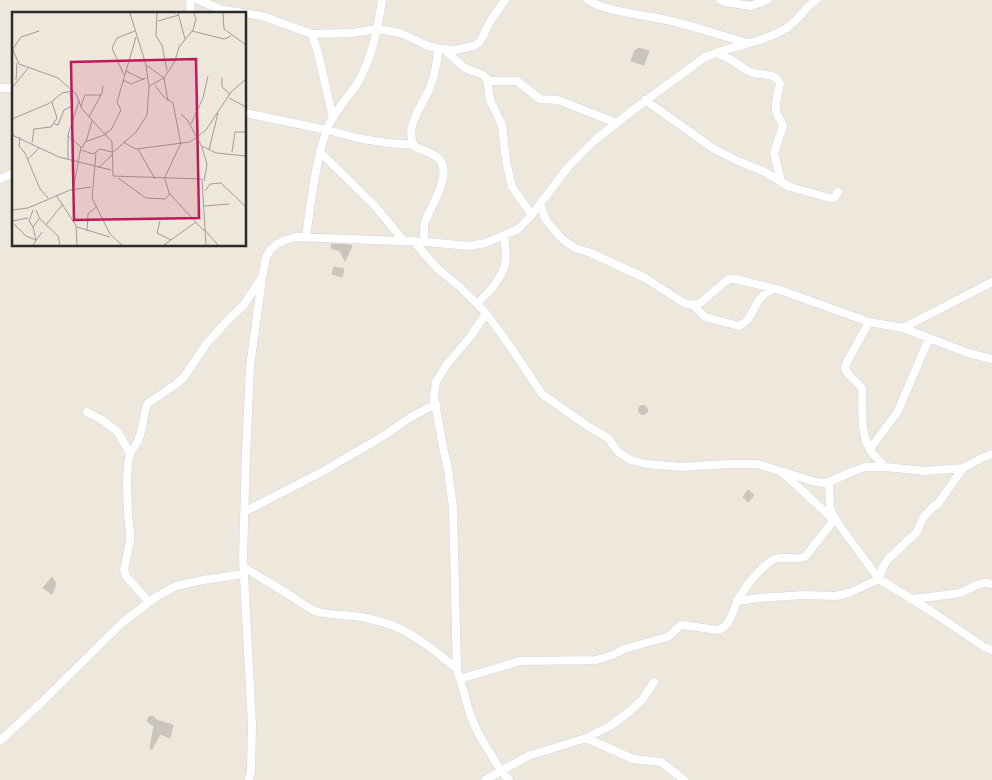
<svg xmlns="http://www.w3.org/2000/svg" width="992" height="780" viewBox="0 0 992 780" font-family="'Work Sans',sans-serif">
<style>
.building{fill:#c9c4bc;stroke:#cac3b6}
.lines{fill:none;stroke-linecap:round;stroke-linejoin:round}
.street-casing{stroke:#d1d5e5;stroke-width:9}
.street{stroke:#fff;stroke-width:8}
.inset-road{fill:none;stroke:#a09c95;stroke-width:1}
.view{fill:#c2185b;fill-opacity:0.15;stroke:#c2185b;stroke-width:2.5}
.inset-edge{fill:none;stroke:#2b2b2b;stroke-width:2.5}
</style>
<rect width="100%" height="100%" fill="#eee7dc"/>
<path class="building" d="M638,48L649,51L644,65L631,61L635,50H637Z
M332,244L348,245L352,246L345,261L340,251L331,248Z
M334,267L344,269L342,277L332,274Z
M638.5 410a4.5 4.5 0 1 1 9 0a4.5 4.5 0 1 1-9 0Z
M748,490L754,495L748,502L743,497Z
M52,577L56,584L52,594L43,588Z
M152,716L154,717L156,720L173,725L170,738L160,734L152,749H150L154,726L149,723L147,721L149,717Z"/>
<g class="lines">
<defs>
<path id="street" d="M190,0L191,14
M198,0L223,10L262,16L312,34L353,33L376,29L390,31L403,34L428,46L441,49L455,50L474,46L480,42L491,20L505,0
M588,0C603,11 643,15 662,19C691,25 719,35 747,43
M720,0L725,2L751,6L767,0
M312,34L318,53L333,118
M445,50L451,56L465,68L483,75L487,79L490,100L502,125L506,161L512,187L532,215
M715,53C721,55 727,57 733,61C740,65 745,71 753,73C762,75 777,73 780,84C778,94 774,105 777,114C779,118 782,122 783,126L774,153L781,181
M487,81H517L540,99L558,100L617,123
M0,88H14
M645,100L714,149L740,162L765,172L790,187L830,198H834L838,192
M245,113L327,130L362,139L389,143L414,145
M320,152L374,205L404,241
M0,179L14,173
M540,204L546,220L561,238L575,248L591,253L645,278L684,303L693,305L700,303L725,282L729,279H735L780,290L869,322L903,328L968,353L992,359
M306,236C311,203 315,164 326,132C332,114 347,99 357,84C372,59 378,28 382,0
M413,241L438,269L460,287L486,313L512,349L542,394L589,427L608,438L618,452L631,460L646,464L681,467L729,464H757L816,482L824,483L829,482L851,472L865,467H885L925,471L963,468L982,458L992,454
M424,242C424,235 423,229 425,222C431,205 453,175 439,159C433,152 422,151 414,146C404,125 423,106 430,87C435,75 437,62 438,49
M477,304C488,293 501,280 505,264C507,254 505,245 504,235
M693,305L705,317L739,326C752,321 752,307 761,298C764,293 769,291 774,289
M486,313L471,336L447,364L436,382L434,397L443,447L448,469L453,508L457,669L470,714L478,733L501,771L509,780
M869,322L846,364L845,368L848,374L862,388C863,408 860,431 869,448C873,455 879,461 885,467
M903,328L992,282
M87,412L101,419L118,432L130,454
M870,449L898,411L929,338
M782,472L834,520
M829,482L830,508L837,522L879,579L934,613L984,647L992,650
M244,512L320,473L385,435L411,417L436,404
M244,567C259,577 274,585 289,595C298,600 306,607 315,611C329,616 346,614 361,617C371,619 384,622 394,626C417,636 438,653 457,669
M911,599C927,597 943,596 959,593C971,590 978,580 992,584
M737,601L760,598L804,595L836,596L849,593L879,579L883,567L888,559L917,532L923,518L933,507L938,504L963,468
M149,602L126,576L124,570L130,541V530L128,515L127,483L128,463L130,454L138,441L141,432L146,407L148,403L175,385L184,377L207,343L231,317L243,306L261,279
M460,679L520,661L596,660L613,655L624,649L667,637C673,634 676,628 682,625L718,630C732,626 733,607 740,596C747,584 760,569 771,561C781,554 794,561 805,557L834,520L837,522
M586,738L633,759L661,762L684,780
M0,741L44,700L123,622L156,597L176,586L203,580L244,574
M249,780L251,771L252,724L243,558L246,453L250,367L262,278L266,257L271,249L277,244L285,240L296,237L427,242L468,246L486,243L518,229L532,215L540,204L569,166L594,141L633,110L705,57C732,45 759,44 785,29C798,21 804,8 816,0
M485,780L528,756L586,738L610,726L630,711L642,700L654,682"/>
</defs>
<use href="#street" class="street-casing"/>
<use href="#street" class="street"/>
</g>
<g transform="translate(12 12)">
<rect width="234" height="234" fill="#eee7dc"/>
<path class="inset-road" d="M145,1L144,24L150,33L155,59M166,1L173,27M211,1L212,17L234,33M146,9L167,3M180,19L212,27L219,24M0,36L7,52L46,66L64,82L70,97L100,130L101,164L190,167L194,233M1,37L9,25L27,19M134,53L152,66L156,89M114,59L132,68M112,63L100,36L105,26L123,19M210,66V75L218,82M4,68L5,51M111,68L119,72L134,66M143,73L151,84L161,91L169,133M137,74L152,66L163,49L167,35L181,18L184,7L182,1M0,76L16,56M217,86L234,95M69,94L73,83H89M169,102L176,109L190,135L195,152L192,169M77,105L90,81L91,74M0,107L38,91L50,81L61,79M42,112L46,113L52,98L60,94L58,81M179,112L191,86L196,64M93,121L99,118L109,98L105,90L124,25M0,123L47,145L99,158M56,124L69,135L61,178M8,125L7,134L13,141L28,177L36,186M74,130L80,109M111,130L124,137L178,130L194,118L219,80L234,67M20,131L22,117L39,115L45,106L40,90M190,134L204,141L234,144M70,136L73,130L95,122M126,137L143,167M69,138L81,142L88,137L100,140M197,138L206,101M220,140L223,120H234M84,141L80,186L98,222L110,233M100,141L124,120L135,103L137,75L134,53L118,1M56,147V123L67,89M15,148L27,136M86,156L100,143M106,166L134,186L153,187L158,182M152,167L168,133M153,167L157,181L192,219M193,179L198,172L209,171L234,195M44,183L65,215L98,225M192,194L217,192M0,198L16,196L58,178L79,175M21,198L17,209L21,215M24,198L28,207L46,224L48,233M0,209L16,206M148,209L145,221L159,228M2,212L14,224L24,228L21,215L27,207M34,213L51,192M64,215L65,233M192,217L206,233M75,219L76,202L84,195M21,233L30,220M152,233L184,210"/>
<path class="view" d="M184,47L187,206L62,208L59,50Z"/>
<rect width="234" height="234" class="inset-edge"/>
</g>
</svg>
